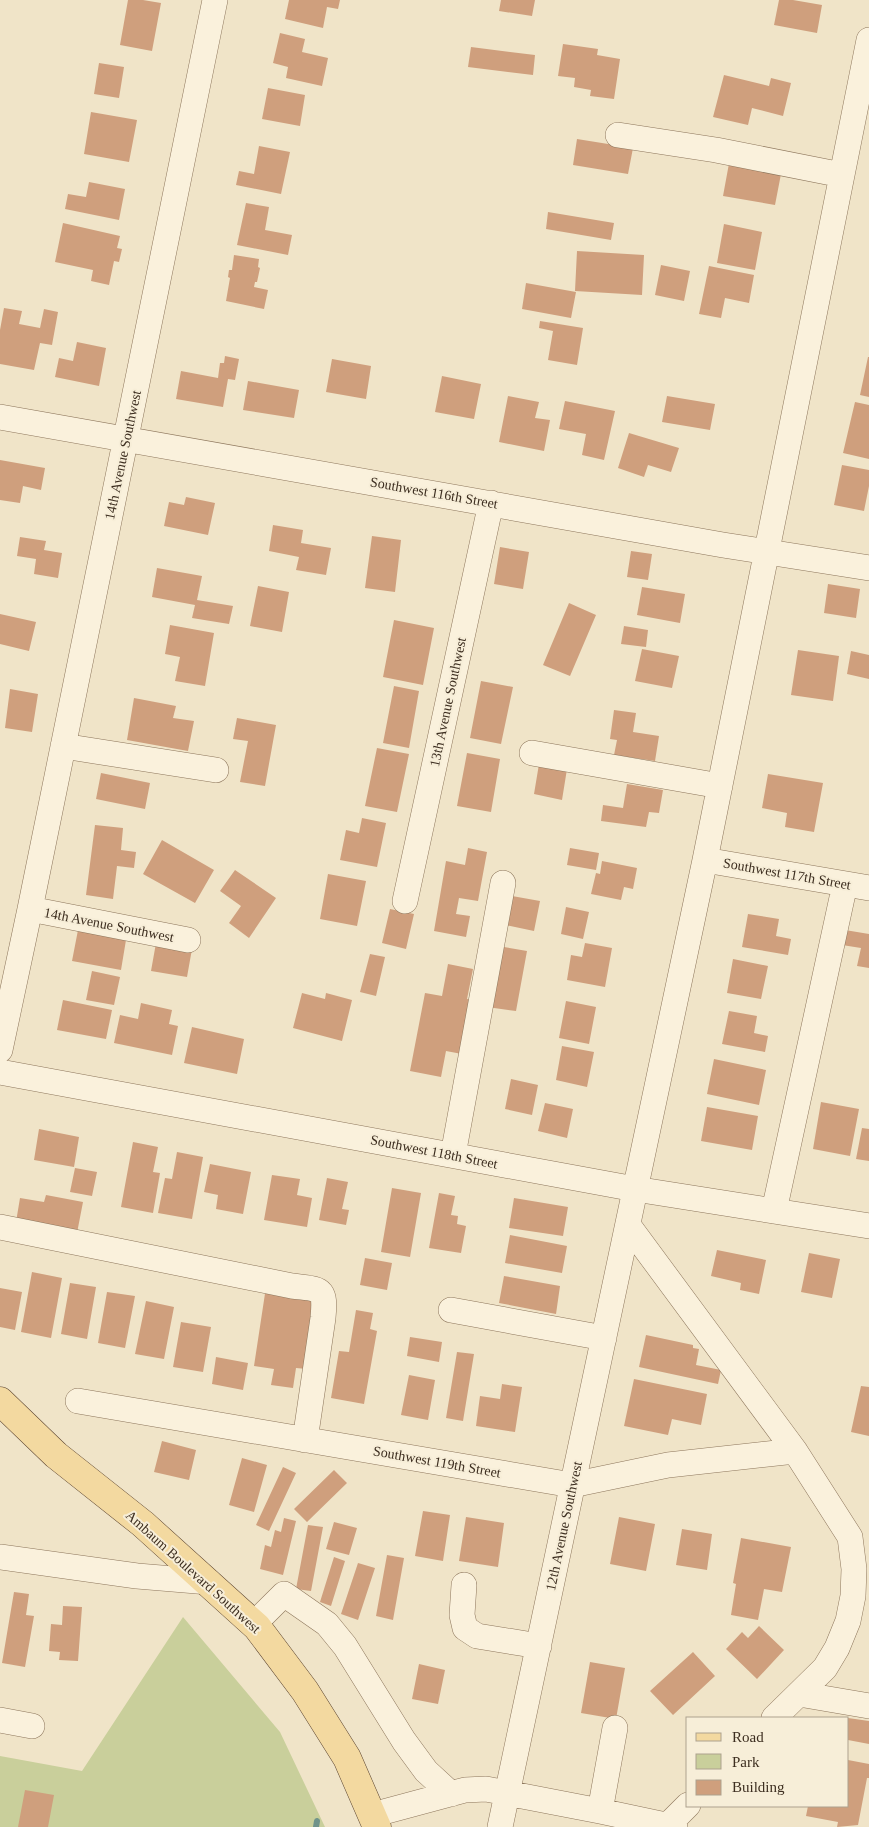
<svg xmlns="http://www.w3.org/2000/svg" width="869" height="1827" viewBox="0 0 869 1827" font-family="Georgia,serif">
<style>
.green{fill:#c9cf9b}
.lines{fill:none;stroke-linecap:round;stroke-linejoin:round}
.stream{stroke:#6f938a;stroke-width:6}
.building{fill:#cf9f7d}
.minor-casing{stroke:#8d765c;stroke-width:26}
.major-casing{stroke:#5b4430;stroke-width:29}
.minor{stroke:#faf1dc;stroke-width:25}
.major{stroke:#f3d9a0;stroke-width:28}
.labels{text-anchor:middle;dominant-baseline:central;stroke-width:4;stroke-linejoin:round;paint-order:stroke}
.street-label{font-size:14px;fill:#3d2e20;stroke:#f7eed8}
</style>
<rect width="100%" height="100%" fill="#f0e4c8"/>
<path class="green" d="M183,1617L280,1732L325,1827H0V1756L82,1771Z"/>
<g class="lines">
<path class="stream" d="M316,1827L317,1821"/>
</g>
<path class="building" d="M128,0H143L161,3L152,51L120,45Z
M289,0H340L338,9L327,7L323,28L285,19Z
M501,0H535L532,16L499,11Z
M779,0H793L822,5L817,33L774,25Z
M280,33L305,39L302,52L328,58L322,86L286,78L288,67L273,63Z
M563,44L598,49L597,55L620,59L614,99L590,96L591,90L574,87L575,78L558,76Z
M471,47L535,55L533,75L468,67Z
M99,63L124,67L119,98L94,94Z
M724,75L769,86L771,78L791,83L783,116L752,108L748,125L713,117Z
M268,88L305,95L300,126L262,119Z
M91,112L137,120L129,162L84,154Z
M577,139L633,148L628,174L573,165Z
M259,146L290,152L281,194L236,185L239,171L254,174Z
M730,158L781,174L775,205L723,196Z
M89,182L125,189L119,220L65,209L68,194L86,197Z
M246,203L269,207L265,230L292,235L288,255L237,245Z
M548,212L614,223L611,240L546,229Z
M63,223L120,236L117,248L122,249L119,262L114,261L109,285L91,281L93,270L55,262Z
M724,224L762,232L755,270L717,263Z
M577,251L644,255L642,295L575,291Z
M234,255L259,259L258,267L260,268L257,282H255L254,287L268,290L264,309L226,301L230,278L228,277L229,270H232Z
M661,265L690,271L684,301L655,295Z
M709,266L754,275L749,303L725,298L721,318L699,314Z
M526,283L576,292L571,318L522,309Z
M4,308L22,311L19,324L40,328L44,309L58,312L52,345L40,343L34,370L0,364V330Z
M540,321L583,328L577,365L548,360L553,331L539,328Z
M77,342L106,348L99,386L55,377L59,358L73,361Z
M225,356L239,359L235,380L228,379L223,407L176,399L181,371L218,378L220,363H224Z
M868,357H869V397L860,395Z
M332,359L371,366L366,399L326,392Z
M442,376L481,384L474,419L435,412Z
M248,381L299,390L294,418L243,410Z
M508,396L539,402L535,418L550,420L544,451L499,442Z
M667,396L715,404L710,430L662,422Z
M565,401L615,411L604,460L582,455L586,434L559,429Z
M855,402L869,405V459L843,453Z
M629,433L679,448L671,472L648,465L644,477L618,468Z
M0,460L45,468L41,490L23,486L20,503L0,500Z
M842,465L869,470V486L864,511L834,505Z
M186,497L215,503L208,535L164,526L169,502L184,505Z
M273,525L303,530L301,543L331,548L326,575L296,570L299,557L269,551Z
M372,536L401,540L395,592L365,588Z
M20,537L46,541L44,550L62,553L58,578L34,574L36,559L17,556Z
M500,547L529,552L523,589L494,584Z
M631,551L652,554L648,580L627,577Z
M157,568L202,576L197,600L233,606L229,624L192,618L195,605L152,597Z
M828,584L860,589L856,618L824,613Z
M258,586L289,592L282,632L250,626Z
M642,587L685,594L680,623L637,615Z
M569,603L596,615L570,676L543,665Z
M0,614L36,622L29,651L0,644Z
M394,620L434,628L423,685L383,677Z
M170,625L214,633L205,686L175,681L180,657L165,654Z
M624,626L648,630L646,647L621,644Z
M642,649L679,656L672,688L635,681Z
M798,650L839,656L833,701L791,695Z
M851,651L869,655V679L847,674Z
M481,681L513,687L501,744L470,738Z
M394,686L419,691L409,748L383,743Z
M10,689L38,694L32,732L5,728Z
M134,698L176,706L173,718L194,721L188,751L127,740Z
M614,710L636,713L633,732L659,736L655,761L614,755L617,740L610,739Z
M237,718L276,725L265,786L240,782L248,741L233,739Z
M377,748L409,754L397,812L365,806Z
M467,753L500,759L491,812L457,806Z
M539,764L567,769L562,800L534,794Z
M101,773L150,783L145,809L96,799Z
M768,774L823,783L814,832L785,827L787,813L762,808Z
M627,784L663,790L659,813L649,812L646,827L601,821L603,805L623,808Z
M362,818L386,823L377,867L340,860L346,830L359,833Z
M95,825L123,828L121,850L136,852L134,868L117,866L113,899L86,895Z
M162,840L214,870L195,903L143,874Z
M468,848L487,852L478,901L459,898L456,914L470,916L466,937L434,931L446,861L465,865Z
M570,848L599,853L596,870L567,865Z
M602,861L637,868L633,889L624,887L621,900L591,894L596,873L600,874Z
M235,870L276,898L249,938L229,923L241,906L220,891Z
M328,874L366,881L357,926L320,919Z
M512,896L540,901L534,931L505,925Z
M566,907L589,912L583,939L561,934Z
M390,909L414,914L406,949L382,943Z
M748,914L779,919L776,936L791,939L788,955L742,947Z
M78,930L126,940L121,970L72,961Z
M845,930L869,934V968L857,966L861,948L842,945Z
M156,943L192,949L187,977L151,971Z
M585,943L612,948L605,987L567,980L571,955L582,957Z
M498,946L527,951L516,1011L487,1007Z
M370,954L385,957L376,996L360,992Z
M733,959L768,966L761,999L727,993Z
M448,964L473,969L467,999L472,1000L462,1054L446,1051L441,1077L410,1071L425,993L442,996Z
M92,971L120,977L114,1005L86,1000Z
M302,993L325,999L326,993L352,1000L342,1041L293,1028Z
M63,1000L112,1010L106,1039L57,1030Z
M566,1001L596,1007L589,1044L559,1038Z
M141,1003L172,1010L169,1024L178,1026L172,1055L114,1043L120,1015L138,1019Z
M729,1011L757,1016L754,1033L768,1036L765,1052L722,1044Z
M192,1027L244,1039L237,1074L184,1063Z
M562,1046L594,1052L587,1087L556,1080Z
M714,1059L766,1070L759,1105L707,1094Z
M511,1079L538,1085L532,1115L505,1109Z
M821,1102L859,1109L850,1156L813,1149Z
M545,1103L573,1109L567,1138L538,1131Z
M707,1107L758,1116L752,1150L701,1141Z
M862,1128L869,1129V1161L856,1159Z
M39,1129L79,1137L74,1167L34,1160Z
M133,1142L158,1147L153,1172L160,1173L153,1213L121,1207Z
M177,1152L203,1157L192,1219L158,1213L165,1178L172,1179Z
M210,1164L251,1172L243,1214L216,1209L218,1195L204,1192Z
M75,1168L97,1172L92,1196L70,1192Z
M272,1175L300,1179L297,1195L312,1198L307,1227L264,1220Z
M327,1178L348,1182L342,1209L349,1210L346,1225L319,1220Z
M392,1188L421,1193L410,1257L381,1252Z
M439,1193L455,1196L451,1215L458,1216L457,1224L466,1226L461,1253L429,1248Z
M46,1195L83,1202L77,1233L16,1222L20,1198L44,1202Z
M514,1198L568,1207L563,1236L509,1228Z
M510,1235L567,1246L562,1273L505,1263Z
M717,1250L766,1260L759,1294L740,1290L741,1283L711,1276Z
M809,1253L840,1259L832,1298L801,1292Z
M365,1258L392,1263L387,1290L360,1285Z
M32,1272L62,1278L51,1338L21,1332Z
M504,1276L560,1286L556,1314L499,1303Z
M70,1283L96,1287L87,1339L61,1334Z
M266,1287L318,1294L307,1369L296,1368L293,1388L271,1385L274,1369L254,1366Z
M0,1288L22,1292L15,1330L0,1327Z
M107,1292L135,1296L125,1348L98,1343Z
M146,1301L174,1307L164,1359L135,1354Z
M356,1310L373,1313L370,1329L377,1331L364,1404L331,1398L339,1351L349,1352Z
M181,1322L211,1327L203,1372L173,1367Z
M646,1335L693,1345V1348L699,1349L696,1365L721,1370L718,1384L639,1367Z
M410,1337L442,1342L439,1362L407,1356Z
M457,1352L474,1354L463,1421L446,1418Z
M216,1357L248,1363L243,1390L212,1384Z
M409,1375L435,1380L428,1420L401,1415Z
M634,1379L707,1394L701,1425L672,1419L668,1435L624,1426Z
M502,1384L522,1387L515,1432L476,1426L480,1396L500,1399Z
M861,1386L869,1387V1436L851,1432Z
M162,1441L196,1450L189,1480L154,1472Z
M242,1458L267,1465L254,1512L229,1505Z
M283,1467L296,1473L269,1531L256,1525Z
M334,1470L347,1483L307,1522L294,1509Z
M423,1511L450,1515L443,1561L415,1556Z
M466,1517L504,1523L498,1567L459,1561Z
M619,1517L655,1524L646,1571L610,1564Z
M284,1518L296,1521L283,1575L260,1569L265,1545L271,1547L275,1530L281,1532Z
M334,1522L357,1528L349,1555L326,1549Z
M308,1525L323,1527L311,1591L296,1589Z
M682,1529L712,1534L707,1570L676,1565Z
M741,1538L791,1547L782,1592L764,1589L758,1620L731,1615L736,1584L733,1583Z
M387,1555L404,1558L393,1620L376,1616Z
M334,1557L345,1561L331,1606L320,1602Z
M358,1563L375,1568L358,1620L341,1614Z
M14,1592L29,1594L26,1615L34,1616L25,1667L2,1663Z
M63,1606L82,1607L78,1661L59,1660L60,1652L49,1651L51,1624L62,1625Z
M759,1626L784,1650L757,1679L726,1649L742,1632L748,1638Z
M693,1652L715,1676L673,1715L650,1691Z
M590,1662L625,1668L616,1719L581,1713Z
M419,1664L445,1670L438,1704L412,1699Z
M848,1718L869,1721V1744L848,1740Z
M848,1760L869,1764V1778H867L858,1825L837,1827L838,1822L806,1816L808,1806H848Z
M25,1790L54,1795L48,1827H18Z"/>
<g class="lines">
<defs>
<path id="minor" d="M618,135L716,150L842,175
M0,417L723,545L869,568
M63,746L216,770
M532,753L720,786
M705,860L869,888
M405,901L491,503
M30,909L188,940
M0,1050L30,909L215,0
M0,1072L635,1189L869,1226
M453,1155L503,883
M774,1211L845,884
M628,1225L795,1451L850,1537L854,1569L853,1596L848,1621L837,1648L825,1668L774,1718
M0,1227L292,1286C321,1290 326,1286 323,1318L305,1440
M451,1310L604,1338
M78,1401L572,1485L668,1465L795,1451
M0,1557L137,1576L209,1582
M464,1585L462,1615L465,1628L477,1636L539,1646
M254,1624L284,1594L327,1624L345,1646L404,1741L426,1771L451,1794
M799,1694L869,1706
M0,1720L32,1726
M600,1811L615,1728
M372,1815L465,1790L486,1789L600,1811L675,1827
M500,1827L705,860L869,40
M666,1827L688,1805"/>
<path id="major" d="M0,1401L56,1455L143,1524L257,1627L305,1691L347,1758L377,1827"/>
</defs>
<use href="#minor" class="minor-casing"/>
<use href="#major" class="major-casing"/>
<use href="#minor" class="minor"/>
<use href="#major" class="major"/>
</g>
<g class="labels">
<g class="street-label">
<text transform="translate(123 455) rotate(-78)">14th Avenue Southwest</text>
<text transform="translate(434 493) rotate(10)">Southwest 116th Street</text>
<text transform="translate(448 702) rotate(-78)">13th Avenue Southwest</text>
<text transform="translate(787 874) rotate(10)">Southwest 117th Street</text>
<text transform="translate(109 925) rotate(11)">14th Avenue Southwest</text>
<text transform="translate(434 1152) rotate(11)">Southwest 118th Street</text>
<text transform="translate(437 1462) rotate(10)">Southwest 119th Street</text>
<text transform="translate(564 1526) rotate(-78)">12th Avenue Southwest</text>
<text transform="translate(193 1572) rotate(42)">Ambaum Boulevard Southwest</text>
</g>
</g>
<rect x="686" y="1717" width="162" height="90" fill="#f7eed8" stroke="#ada18e"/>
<rect x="696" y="1733" width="25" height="8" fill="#f3d9a0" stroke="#ada18e"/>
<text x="732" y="1742" font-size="15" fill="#3d2e20">Road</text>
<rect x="696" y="1754" width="25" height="15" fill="#c9cf9b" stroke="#ada18e"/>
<text x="732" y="1767" font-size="15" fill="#3d2e20">Park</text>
<rect x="696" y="1780" width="25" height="15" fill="#cf9f7d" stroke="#ada18e"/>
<text x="732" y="1792" font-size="15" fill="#3d2e20">Building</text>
</svg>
